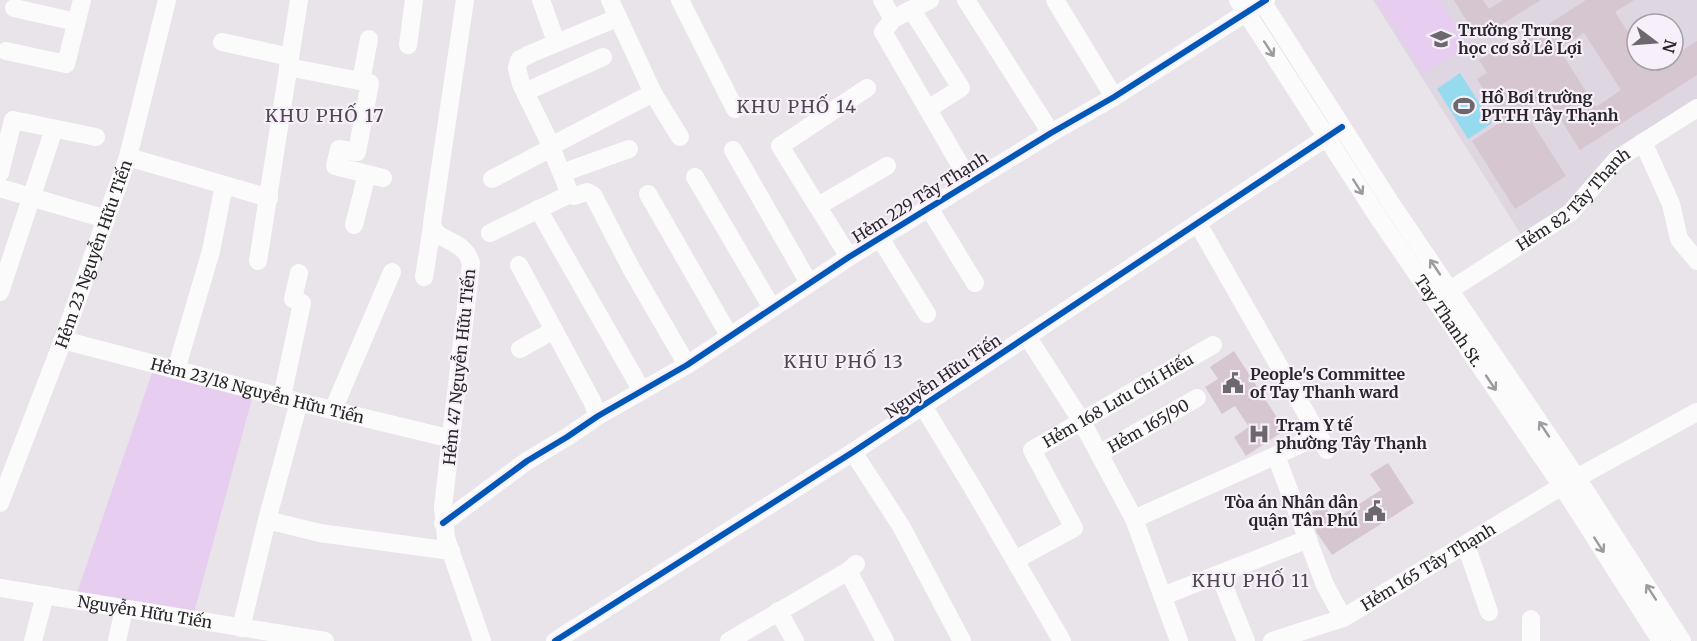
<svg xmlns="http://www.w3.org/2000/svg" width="1697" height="641" viewBox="0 0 1697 641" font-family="Merriweather,serif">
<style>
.built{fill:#ded6e1;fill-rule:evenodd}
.green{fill:#e7cef0}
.water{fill:#96daef}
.building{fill:#d6c6d0;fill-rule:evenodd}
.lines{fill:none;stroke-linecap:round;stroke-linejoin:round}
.minor{stroke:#fcfbfc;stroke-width:18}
.cycleway-casing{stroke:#f7effa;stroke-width:10}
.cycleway{stroke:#0057b8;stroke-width:6}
.oneway{stroke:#9d9b9e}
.labels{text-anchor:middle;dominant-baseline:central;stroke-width:4.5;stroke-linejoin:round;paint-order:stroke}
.poi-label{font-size:16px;font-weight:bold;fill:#29262a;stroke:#f7effa;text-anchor:start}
.street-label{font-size:16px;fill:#29262a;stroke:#f7effa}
.neighbourhood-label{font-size:18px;letter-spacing:1.5px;fill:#4e4751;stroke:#f7effa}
</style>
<rect width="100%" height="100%" fill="#e9e4ea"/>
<path class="built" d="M1373,0H1697V100L1565,209L1522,236ZM1637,24H1673V60H1637Z"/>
<path class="green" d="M1376,0H1440L1469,46L1423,74Z
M153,370L253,395L194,613L77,593Z"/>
<path class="water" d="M1460,73L1492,123L1468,139L1437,89Z"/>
<path class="building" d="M1454,0H1483L1489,9L1503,0H1541L1481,37L1474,26L1471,28Z
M1586,0H1634L1615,12L1637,46V60H1646L1652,70L1667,60H1673V56L1697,41V75L1580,150L1546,96L1524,110L1566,176L1515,209L1472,141L1504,120L1477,79L1487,73L1479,60L1495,50L1499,56ZM1584,33L1621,90L1596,107L1559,49Z
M1234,351L1285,430L1246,456L1234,437L1249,427L1235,406L1222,414L1205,387L1218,379L1210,367Z
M1388,463L1414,503L1332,555L1317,533L1310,514L1324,505L1334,520L1381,490L1370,474Z"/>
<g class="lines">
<g class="minor">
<path d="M465,0L432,223L435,232C450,244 464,242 471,263L443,507L446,538L482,641"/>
<path d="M541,0L555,39L553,44"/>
<path d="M610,0L653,93L680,137"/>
<path d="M680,0L735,109"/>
<path d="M882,0L893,19"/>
<path d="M930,0L893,19L883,32L970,182"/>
<path d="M966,0L1051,133"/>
<path d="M1055,0L1114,97"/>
<path id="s1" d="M1238,0L1378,217L1562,486L1661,641"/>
<path d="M1261,0L1392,205L1577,478L1682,641"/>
<path d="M14,8L76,22"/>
<path d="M912,10L961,88L928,109"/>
<path d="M617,18L530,54L519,60L517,68L521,84L546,135L570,194L574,196L587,192L593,195L632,270L687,365"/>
<path d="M222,42L290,57"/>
<path d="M408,45L414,0"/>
<path d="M6,51L66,64L82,0"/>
<path d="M288,67L370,83L357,152L339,149L335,166L383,178"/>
<path d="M361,81L369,39"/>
<path d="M525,92L603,57"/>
<path d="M1643,142L1671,204L1679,239L1697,261"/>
<path d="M551,146L653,93"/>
<path d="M733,150L809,283"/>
<path d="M128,157L269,198"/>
<path d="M0,173L13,120L96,137"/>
<path d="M562,173L629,149"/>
<path d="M695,177L772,308"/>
<path d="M492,179L551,148"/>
<path d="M0,188L106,219"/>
<path d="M648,194L730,337"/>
<path d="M818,206L887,166"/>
<path d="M929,208L975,283"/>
<path d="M538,209L642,391"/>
<path d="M1198,224L1327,450"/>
<path d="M354,225L367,174"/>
<path d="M490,233L570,194"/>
<path d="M880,238L927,314"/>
<path d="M849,257L780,146L867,88"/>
<path d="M258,261L299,0"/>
<path d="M519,265L592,401L598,416"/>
<path d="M424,277L432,227"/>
<path id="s2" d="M1450,290L1570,213L1617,159L1697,108"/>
<path d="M0,292L54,129"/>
<path d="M1027,336L1082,422L1134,519L1179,641"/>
<path id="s3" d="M63,340L299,402L452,439"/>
<path d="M520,349L554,330"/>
<path d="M176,370L211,251L224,185"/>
<path d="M282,397L302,303L293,299L299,273"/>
<path d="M923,406L971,485L1062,641"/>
<path d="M333,410L392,272"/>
<path d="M853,452L901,526L962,641"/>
<path id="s4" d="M1099,454L1197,398"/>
<path d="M1276,456L1325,585L1343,618"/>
<path id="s5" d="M0,503L63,340L128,157L167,0"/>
<path d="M1134,519L1319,436"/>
<path d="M267,520L320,533L451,551"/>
<path d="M443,523L527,461L567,437L598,416L687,365L849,257L1051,133L1114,97L1266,0"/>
<path d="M1466,545L1489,612"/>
<path id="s6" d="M1015,560L1074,528L1032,450L1213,345"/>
<path d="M848,571L885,641"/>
<path d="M1219,574L1246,641"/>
<path id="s7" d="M0,588L325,641"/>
<path d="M1163,596L1308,539"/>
<path d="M778,611L795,641"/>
<path d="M1531,619V641"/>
<path d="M241,628L267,520L299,402"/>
<path d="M33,641L45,595"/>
<path d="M117,641L124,609"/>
<path d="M555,641L853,452L1342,127"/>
<path d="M729,641L848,571L856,564"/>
<path id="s8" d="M1272,641L1343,618L1562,486L1697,412"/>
</g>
<defs>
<path id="cycleway" d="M443,523L527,461L567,437L598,416L687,365L849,257L1051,133L1114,97L1266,0
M555,641L853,452L1342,127"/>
</defs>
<use href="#cycleway" class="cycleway-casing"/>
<use href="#cycleway" class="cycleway"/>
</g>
<defs><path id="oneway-shaft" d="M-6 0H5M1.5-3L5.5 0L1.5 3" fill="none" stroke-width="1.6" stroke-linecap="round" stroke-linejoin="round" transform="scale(1.5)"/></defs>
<g class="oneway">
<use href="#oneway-shaft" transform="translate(1269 49) rotate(57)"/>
<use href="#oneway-shaft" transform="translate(1358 187) rotate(57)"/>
<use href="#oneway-shaft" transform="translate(1435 267) rotate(-124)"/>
<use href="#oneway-shaft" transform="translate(1491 383) rotate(56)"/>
<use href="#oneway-shaft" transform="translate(1544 429) rotate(-124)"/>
<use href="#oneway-shaft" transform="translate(1599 545) rotate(57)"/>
<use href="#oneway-shaft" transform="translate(1651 592) rotate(-123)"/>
</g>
<defs>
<symbol id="school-bare" viewBox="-9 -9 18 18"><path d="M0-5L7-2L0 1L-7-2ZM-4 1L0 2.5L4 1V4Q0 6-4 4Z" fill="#6c686d" stroke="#f7effa" stroke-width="2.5" paint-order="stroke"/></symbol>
<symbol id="stadium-bare" viewBox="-9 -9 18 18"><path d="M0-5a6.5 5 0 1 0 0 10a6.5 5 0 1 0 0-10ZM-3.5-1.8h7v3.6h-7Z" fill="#6c686d" stroke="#f7effa" stroke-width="2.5" paint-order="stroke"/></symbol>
<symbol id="civic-bare" viewBox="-9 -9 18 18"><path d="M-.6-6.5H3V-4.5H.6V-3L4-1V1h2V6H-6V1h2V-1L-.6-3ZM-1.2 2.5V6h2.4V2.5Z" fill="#6c686d" stroke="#f7effa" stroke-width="2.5" paint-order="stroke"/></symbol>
<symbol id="hospital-bare" viewBox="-9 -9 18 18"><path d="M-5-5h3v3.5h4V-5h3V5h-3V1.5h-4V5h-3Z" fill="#6c686d" stroke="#f7effa" stroke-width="2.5" paint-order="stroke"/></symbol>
</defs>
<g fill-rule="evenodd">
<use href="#school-bare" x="1426" y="24" width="30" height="30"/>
<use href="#stadium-bare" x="1449" y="91" width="30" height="30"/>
<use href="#civic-bare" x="1218" y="368" width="30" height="30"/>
<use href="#hospital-bare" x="1244" y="419" width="30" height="30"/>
<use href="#civic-bare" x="1360" y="496" width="30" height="30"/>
</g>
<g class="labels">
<g class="poi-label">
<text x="1458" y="30">Trường Trung<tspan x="1458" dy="18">học cơ sở Lê Lợi</tspan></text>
<text x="1481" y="97">Hồ Bơi trường<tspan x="1481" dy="18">PTTH Tây Thạnh</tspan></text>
<text x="1250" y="374">People's Committee<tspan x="1250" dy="18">of Tay Thanh ward</tspan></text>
<text x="1276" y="425">Trạm Y tế<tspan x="1276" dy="18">phường Tây Thạnh</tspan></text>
<text x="1358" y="502" text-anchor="end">Tòa án Nhân dân<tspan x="1358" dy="18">quận Tân Phú</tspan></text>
</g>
<g class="street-label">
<text transform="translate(920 197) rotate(-32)">Hẻm 229 Tây Thạnh</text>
<text stroke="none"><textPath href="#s2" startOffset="154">Hẻm 82 Tây Thạnh</textPath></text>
<text stroke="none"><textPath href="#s5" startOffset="266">Hẻm 23 Nguyễn Hữu Tiến</textPath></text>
<text stroke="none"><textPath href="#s1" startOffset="384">Tay Thanh St.</textPath></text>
<text transform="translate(459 367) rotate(-84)">Hẻm 47 Nguyễn Hữu Tiến</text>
<text transform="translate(943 376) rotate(-34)">Nguyễn Hữu Tiến</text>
<text stroke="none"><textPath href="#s3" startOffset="201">Hẻm 23/18 Nguyễn Hữu Tiến</textPath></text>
<text stroke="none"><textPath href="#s6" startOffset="255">Hẻm 168 Lưu Chí Hiếu</textPath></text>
<text stroke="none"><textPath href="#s4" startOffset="57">Hẻm 165/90</textPath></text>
<text stroke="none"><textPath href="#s8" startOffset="174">Hẻm 165 Tây Thạnh</textPath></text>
<text stroke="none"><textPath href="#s7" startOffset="147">Nguyễn Hữu Tiến</textPath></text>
</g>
<g class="neighbourhood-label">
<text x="797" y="106">KHU PHỐ 14</text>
<text x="325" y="115">KHU PHỐ 17</text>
<text x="844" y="361">KHU PHỐ 13</text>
<text x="1251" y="580">KHU PHỐ 11</text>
</g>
</g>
<g transform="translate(1655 42) rotate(106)"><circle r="28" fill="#f7effa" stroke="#a59fa7" stroke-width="1.5"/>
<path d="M0-4.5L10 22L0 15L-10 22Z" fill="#6c686d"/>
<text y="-9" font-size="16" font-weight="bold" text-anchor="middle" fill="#29262a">N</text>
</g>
</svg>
